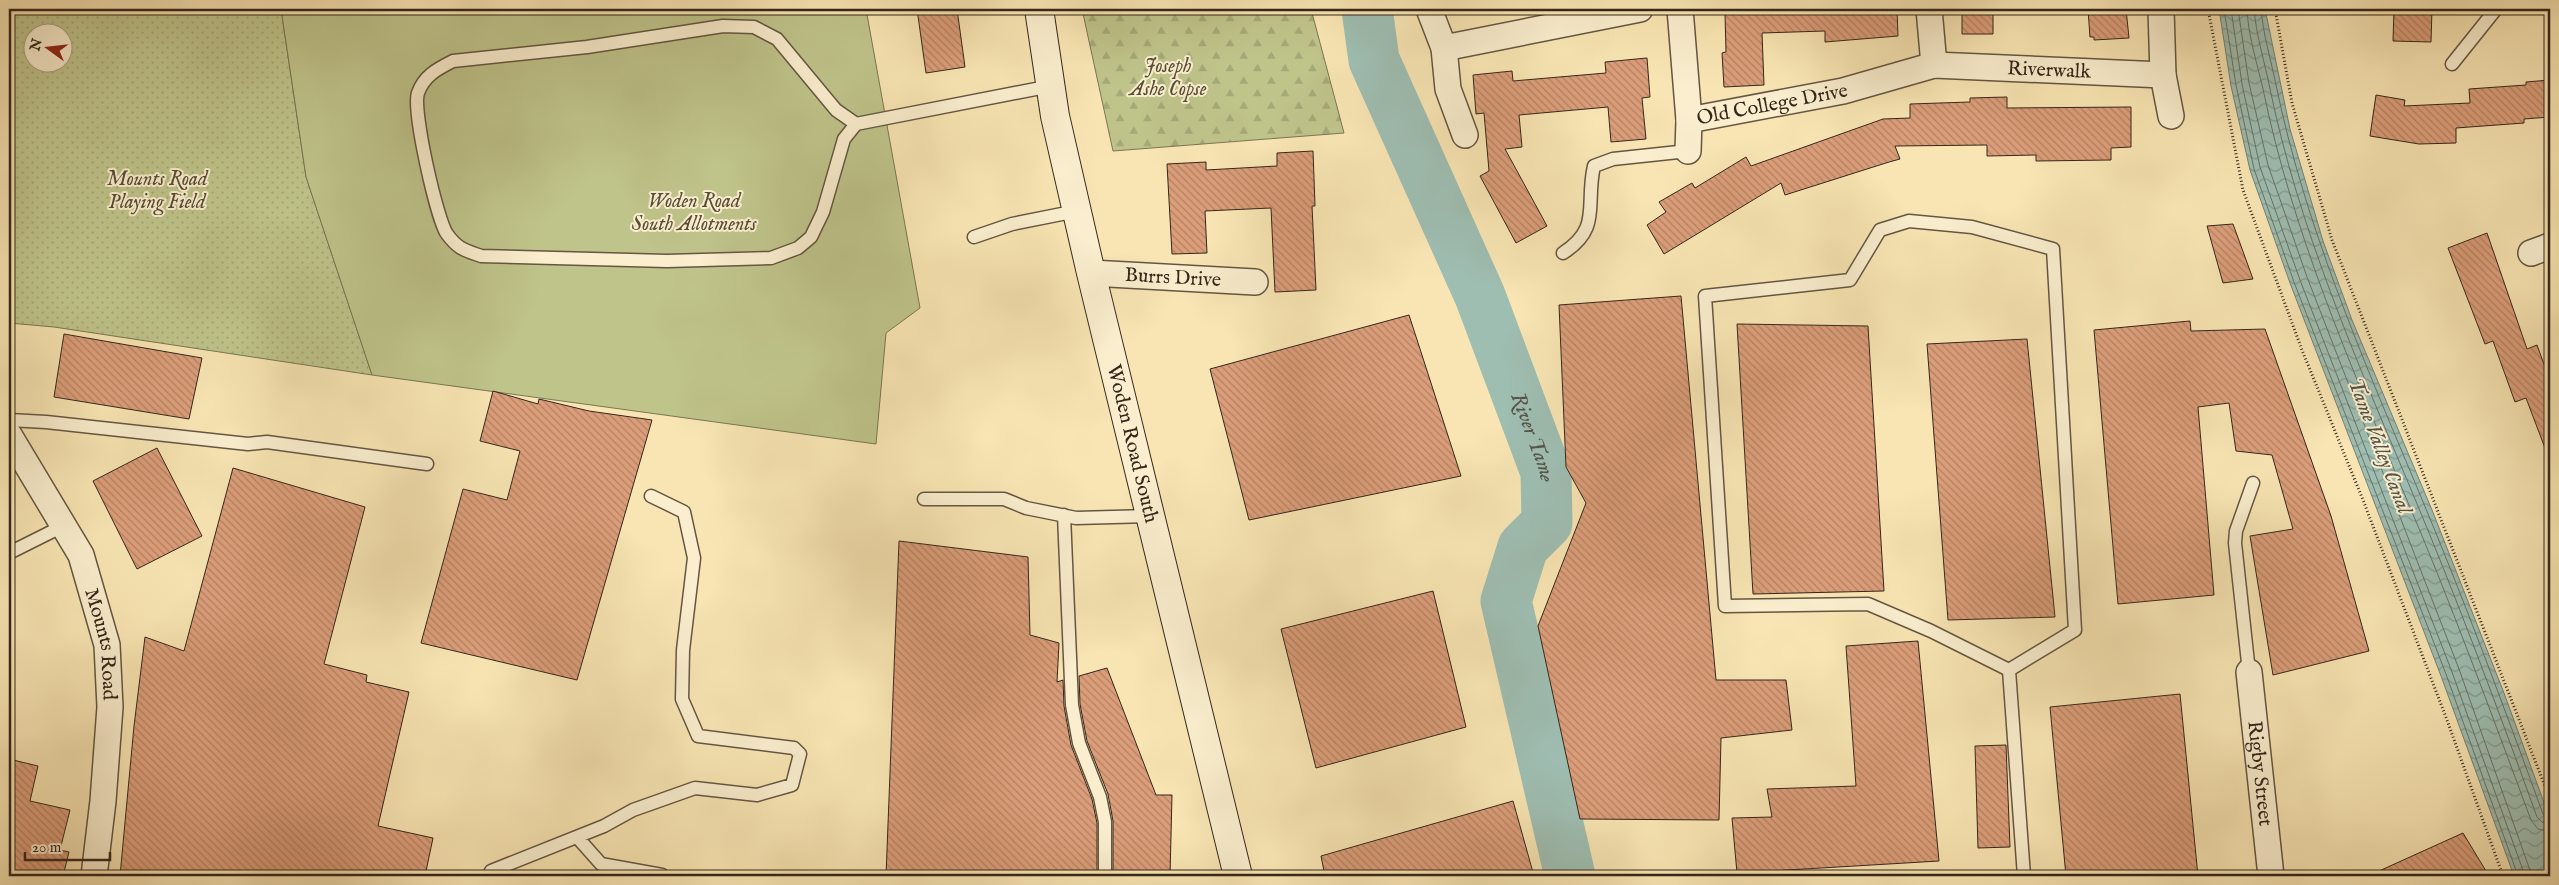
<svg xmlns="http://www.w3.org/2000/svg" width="2559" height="885" viewBox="0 0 2559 885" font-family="'IM FELL English',serif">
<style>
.forest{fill:url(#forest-firs);stroke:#7a7653}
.park{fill:url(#park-dots);stroke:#7a7653;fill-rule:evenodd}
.garden{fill:#bfc48b;stroke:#7a7653}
.water{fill:url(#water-waves);stroke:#748276}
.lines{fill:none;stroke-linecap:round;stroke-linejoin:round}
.shore{stroke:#697266;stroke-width:1}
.river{stroke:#9ebeb2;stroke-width:51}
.building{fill:url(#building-back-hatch);stroke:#34271b}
.lane-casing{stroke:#655641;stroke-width:15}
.street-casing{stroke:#655641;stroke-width:28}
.secondary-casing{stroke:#34271b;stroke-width:30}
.path{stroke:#34271b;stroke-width:3;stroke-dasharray:1 2.5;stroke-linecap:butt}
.lane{stroke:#faeece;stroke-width:12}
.street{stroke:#faeece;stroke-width:25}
.secondary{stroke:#faeece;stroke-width:28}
.labels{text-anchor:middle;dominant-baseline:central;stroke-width:4;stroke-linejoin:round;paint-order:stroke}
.park-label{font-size:20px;font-style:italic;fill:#574e37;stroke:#faeece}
.street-label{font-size:20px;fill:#34271b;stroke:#faeece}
.water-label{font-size:21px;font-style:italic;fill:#545448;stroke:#faeece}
</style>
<defs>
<pattern id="forest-firs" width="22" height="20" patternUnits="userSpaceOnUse" patternTransform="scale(1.25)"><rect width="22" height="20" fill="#bfc48b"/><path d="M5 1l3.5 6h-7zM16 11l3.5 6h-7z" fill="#a5a877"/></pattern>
<pattern id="park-dots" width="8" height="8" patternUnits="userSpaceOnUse" patternTransform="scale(1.25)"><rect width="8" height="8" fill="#bfc48b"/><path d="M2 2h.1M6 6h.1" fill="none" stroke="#a5a877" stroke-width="1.8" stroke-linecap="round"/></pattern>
<pattern id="water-waves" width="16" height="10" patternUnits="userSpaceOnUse" patternTransform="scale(1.25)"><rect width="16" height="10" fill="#9ebeb2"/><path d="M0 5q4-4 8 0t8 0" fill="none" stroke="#829a90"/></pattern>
<pattern id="building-back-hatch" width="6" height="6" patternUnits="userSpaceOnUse" patternTransform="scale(1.25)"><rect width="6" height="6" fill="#dc9e7a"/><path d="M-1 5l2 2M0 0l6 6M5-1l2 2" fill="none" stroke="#b38163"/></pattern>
</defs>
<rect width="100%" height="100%" fill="#f8e5b3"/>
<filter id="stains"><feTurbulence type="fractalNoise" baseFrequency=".004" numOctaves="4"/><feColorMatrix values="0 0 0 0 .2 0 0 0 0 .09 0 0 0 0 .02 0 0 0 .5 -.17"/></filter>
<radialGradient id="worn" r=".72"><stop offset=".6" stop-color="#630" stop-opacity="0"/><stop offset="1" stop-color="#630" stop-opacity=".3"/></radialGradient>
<path class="forest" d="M1082,9H1311L1344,133L1113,151Z"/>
<path class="park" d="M9,9H281L306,177L372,375L54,327L9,323ZM32,32H62V62H32Z"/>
<path class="garden" d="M281,9H866L920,308L886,333L876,444L372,375L306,177Z"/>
<path class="water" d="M2219,9H2265L2290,129L2323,241L2352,320L2432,510L2504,693L2550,819V876H2514L2441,676L2290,283L2250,170L2231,86Z"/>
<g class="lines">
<path class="shore" d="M2224,9L2236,85L2254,169L2294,282L2446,674L2518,876
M2231,9L2242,84L2260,167L2300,280L2452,672L2525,876
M2238,9L2249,83L2268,165L2307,277L2459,669L2532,876
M2247,9C2248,35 2257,63 2263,89C2292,230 2349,361 2404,493C2450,600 2490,710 2531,820L2538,829L2550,832
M2254,9C2256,35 2265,63 2270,89C2299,228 2355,357 2410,487C2456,596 2497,706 2537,817L2542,822L2550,824
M2261,9C2263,34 2271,60 2276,85C2305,225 2361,354 2416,485C2462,594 2503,704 2543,814L2550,818"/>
<path class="river" id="s1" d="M1367,9L1374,60L1480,296L1546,472L1547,523L1523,547L1506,601L1570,876"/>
</g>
<path class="building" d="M917,9H957L965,67L926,73Z
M1734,9H1897L1898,36L1825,42V31L1762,33L1764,85L1724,87L1722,53L1726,52L1725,14L1735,13Z
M1962,9H1993V34H1962Z
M2088,9H2126L2129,38L2094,40V37H2090Z
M2394,9H2432L2431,42L2393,41Z
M1647,58L1650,97L1642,98L1646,139L1611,142L1608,107L1519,115L1522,147L1505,149L1547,226L1516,243L1480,176L1489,171L1484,113L1476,114L1473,75L1512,71L1513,81L1606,73L1605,62Z
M2550,80V117L2524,119V123L2456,128V143L2419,144L2370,136L2376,95L2405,100L2404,106L2470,103L2469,89L2526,85V82Z
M2007,97V108L2131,107V147L2111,148V160L2036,161V155L1987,156V145L1895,146L1900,159L1889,162L1785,195L1781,183L1664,254L1647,225L1666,212L1659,202L1692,183L1695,188L1746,157L1751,166L1883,119L1910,118V104L1970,102V98Z
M1313,151L1315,206H1312L1316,290L1275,292L1271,208L1205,211L1207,253L1172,254L1167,164L1206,162V170L1277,166V153Z
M2233,224L2253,279L2223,283L2207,226Z
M2487,233L2527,349L2537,345L2550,381V456H2548L2526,398L2515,402L2493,341L2485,344L2448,248Z
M1681,296L1716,680H1786L1792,730L1721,738L1719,820L1580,819L1538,626L1586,503L1566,467L1559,305Z
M1409,315L1461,476L1249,520L1210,369Z
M2190,321L2191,331L2265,329L2331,516L2369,651L2273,675L2250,536L2293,529L2272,455L2236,451L2229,403L2198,407L2214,595L2118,604L2094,330Z
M1737,324L1868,326L1884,591L1753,594Z
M64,334L202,358L189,419L54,397Z
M2027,339L2055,617L1948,620L1927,344Z
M493,391L538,404L539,399L589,411L652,420L577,680L421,643L463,489L507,500L520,451L480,441Z
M157,448L202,536L137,569L93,481Z
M233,468L365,507L324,664L367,675L366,682L409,692L378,826L433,838L425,876H120L134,726L145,637L184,651Z
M899,541L1028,557L1030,635L1059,643L1057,682L1063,680L1064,706L1071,745L1092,799L1097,823V876H886Z
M1433,591L1466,727L1316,768L1281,629Z
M1918,641L1939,861L1737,873L1732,818L1772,817L1767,789L1856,786L1846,646Z
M1107,668L1156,795H1172L1170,876H1113V821L1108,794L1087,741L1080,704L1079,676Z
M2180,694L2198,876H2066L2050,707Z
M2006,745L2010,847L1978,848L1975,746Z
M9,759L38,766L30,801L70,810L60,850L69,852L63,876H9Z
M1513,801L1534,876H1325L1321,856Z
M2463,833L2489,876H2368Z"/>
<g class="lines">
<defs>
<path id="lane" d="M2452,64L2496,9
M856,124L836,110L777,39L754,27L723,26L587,47L453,61C437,69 424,76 418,93C412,110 437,220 447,234C458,249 464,250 481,256L667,261L771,258L798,248L811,237L823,212L844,139L856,124L1051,86
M1909,221L1972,227L2053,249L2075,630L2009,670L1931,631L1868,604L1725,606L1705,296L1850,280L1880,230Z
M974,237L1012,224L1077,211
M1563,253C1602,228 1585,205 1594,166L1613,159L1688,151
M9,420L46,422L248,444L267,442L427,464
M924,499H1004L1026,508L1076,518L1150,516
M1064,515L1072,705L1079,743L1100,797L1105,822V876
M9,553L63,526
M2009,670L2024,876
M2249,672L2235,543L2236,531L2253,483
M577,837L601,864L662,875
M489,876L491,871L604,826L633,810L695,788L757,795L792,785L800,754L794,748L698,736L682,699L683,650L694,558L684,512L651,496"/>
<g id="street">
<path d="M1429,9L1444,48L1448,89L1465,135"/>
<path id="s2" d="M1680,9L1689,120L1843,91L1934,65L2163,75"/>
<path d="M1929,9L1934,65"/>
<path d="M2161,9L2163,75L2171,116"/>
<path d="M1444,48L1640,9"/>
<path d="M1688,151L1689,120"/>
<path d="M2531,253L2550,246"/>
<path id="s3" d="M1091,273L1255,282"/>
<path id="s4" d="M9,435L81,555L107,645L110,707L103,801L94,876"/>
<path id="s5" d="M2249,672L2271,876"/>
</g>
<g id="secondary">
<path id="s6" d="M1039,9L1055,116L1091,273L1238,876"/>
</g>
</defs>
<use href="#lane" class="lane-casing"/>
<use href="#street" class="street-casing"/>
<use href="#secondary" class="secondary-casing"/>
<path class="path" d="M2208,9L2243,190L2302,350L2363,500L2447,720L2503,876
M2275,9L2292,103L2332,240L2550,799"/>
<use href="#lane" class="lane"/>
<use href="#street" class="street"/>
<use href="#secondary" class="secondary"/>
</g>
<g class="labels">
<g class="park-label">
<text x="1168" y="66">Joseph<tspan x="1168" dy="23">Ashe Copse</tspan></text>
<text x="157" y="179">Mounts Road<tspan x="157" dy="23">Playing Field</tspan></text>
<text x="694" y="201">Woden Road<tspan x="694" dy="23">South Allotments</tspan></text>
</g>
<g class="street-label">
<text stroke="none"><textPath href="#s2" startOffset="478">Riverwalk</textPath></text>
<text stroke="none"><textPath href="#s2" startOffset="196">Old College Drive</textPath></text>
<text stroke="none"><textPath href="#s3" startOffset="82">Burrs Drive</textPath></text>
<text stroke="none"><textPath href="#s6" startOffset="445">Woden Road South</textPath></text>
<text stroke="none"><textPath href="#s4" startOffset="232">Mounts Road</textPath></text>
<text stroke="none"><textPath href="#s5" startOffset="102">Rigby Street</textPath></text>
</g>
<g class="water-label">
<text stroke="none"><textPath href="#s1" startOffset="461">River Tame</textPath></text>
<text transform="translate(2379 446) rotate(69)">Tame Valley Canal</text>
</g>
</g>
<rect width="2559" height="885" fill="none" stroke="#f8e5b3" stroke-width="30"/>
<rect x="10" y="10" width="2539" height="865" fill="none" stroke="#34271b" stroke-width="2.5"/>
<rect x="15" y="15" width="2529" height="855" fill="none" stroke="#34271b"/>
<g transform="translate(48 48) rotate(285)"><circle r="24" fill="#faeece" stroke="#ab9e86"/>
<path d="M0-4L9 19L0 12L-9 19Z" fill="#8f2418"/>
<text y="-8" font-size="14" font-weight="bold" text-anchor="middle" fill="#34271b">N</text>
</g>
<path d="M25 852v8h85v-8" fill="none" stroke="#34271b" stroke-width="2.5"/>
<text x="32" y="852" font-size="15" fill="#34271b" stroke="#faeece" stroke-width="4" paint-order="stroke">20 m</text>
<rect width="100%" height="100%" filter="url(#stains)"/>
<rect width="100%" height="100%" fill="url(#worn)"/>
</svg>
